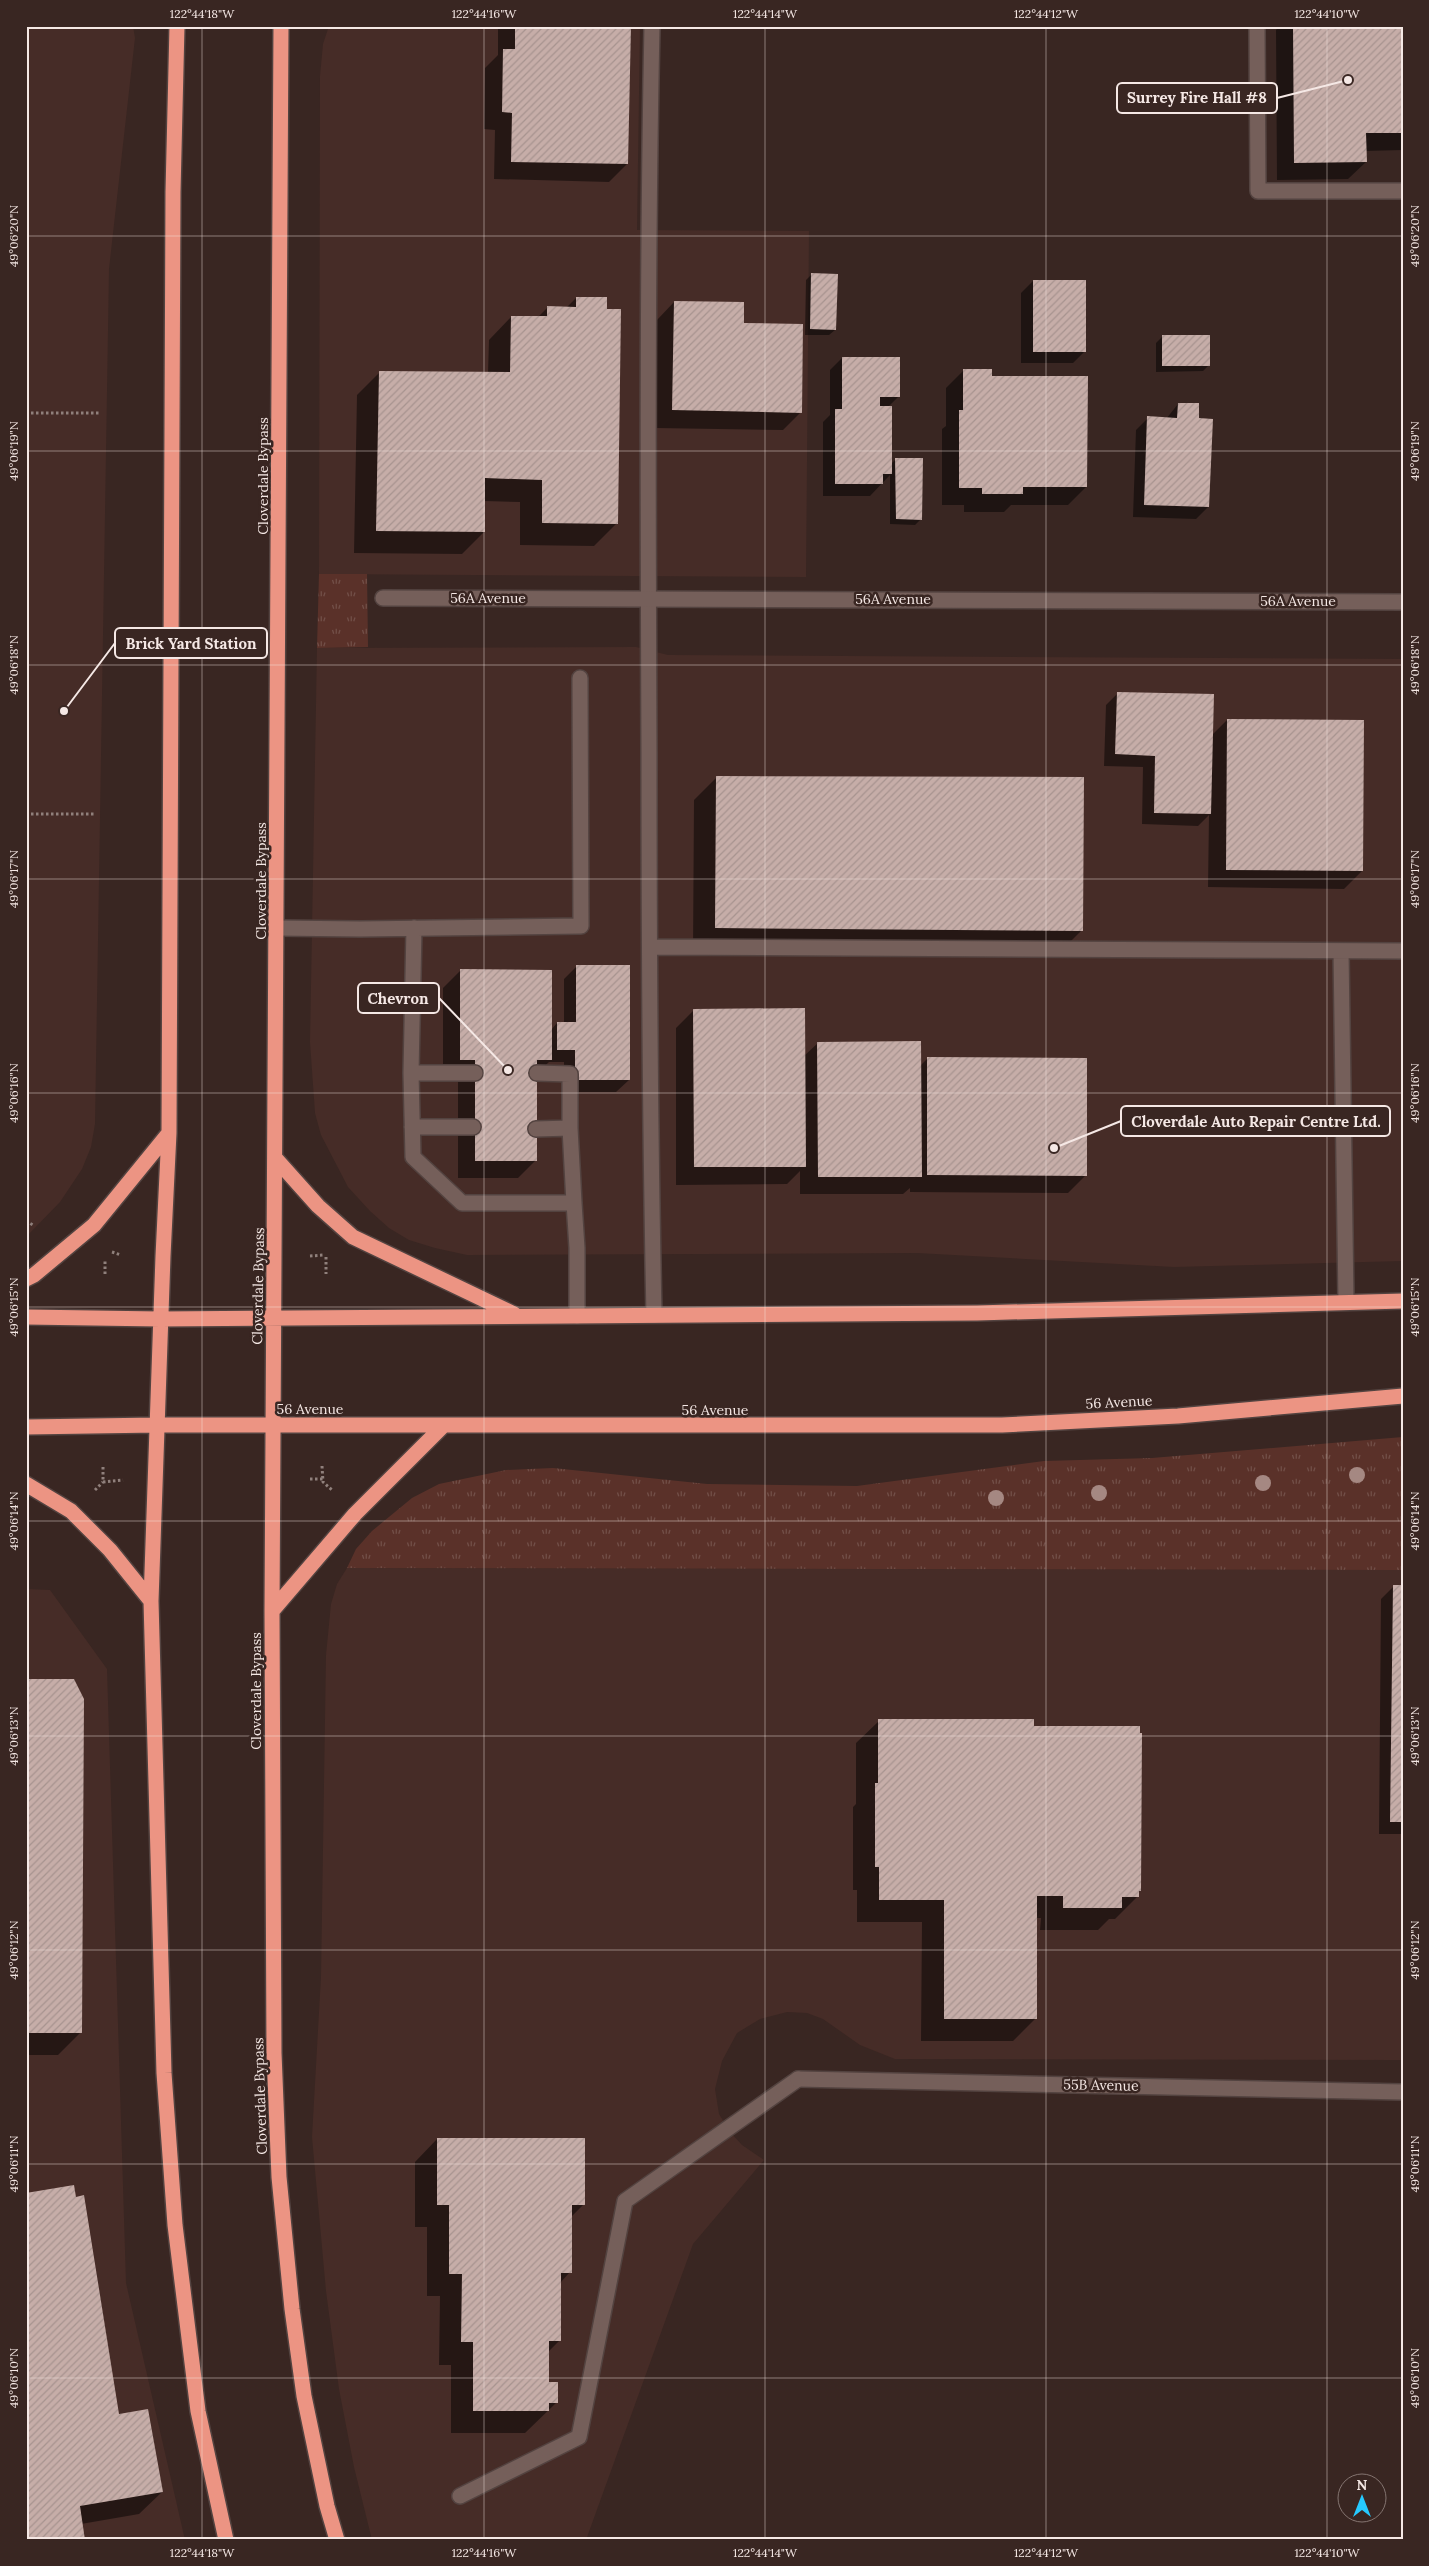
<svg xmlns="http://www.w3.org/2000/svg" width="1429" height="2566" viewBox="0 0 1429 2566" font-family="Lora,serif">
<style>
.built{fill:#462c27}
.grass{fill:url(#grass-tufts)}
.shadow{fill:#0007}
.building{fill:url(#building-hatch)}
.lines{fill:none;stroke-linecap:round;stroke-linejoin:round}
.lane-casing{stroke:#534340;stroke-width:18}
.street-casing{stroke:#534340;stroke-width:18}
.highway-casing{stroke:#534340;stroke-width:18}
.path{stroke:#90807c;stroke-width:3;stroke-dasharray:2.5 2.5;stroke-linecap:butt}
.lane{stroke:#755f5a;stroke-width:15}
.street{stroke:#755f5a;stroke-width:15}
.highway{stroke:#ec9483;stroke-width:15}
.tree{fill:#a58882}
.ticks{fill:none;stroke:#f5e8e5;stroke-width:1;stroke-opacity:0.45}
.labels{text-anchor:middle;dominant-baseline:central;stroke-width:5;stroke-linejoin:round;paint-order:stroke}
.street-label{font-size:14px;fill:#f5e8e5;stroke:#392622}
.leader{fill:none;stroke:#f5e8e5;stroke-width:2}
.callout-dot{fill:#f5e8e5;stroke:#392622;stroke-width:2}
.callout{fill:#392622;stroke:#f5e8e5;stroke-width:2}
.callout-label{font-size:15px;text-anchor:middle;font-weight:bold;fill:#f5e8e5}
.neatline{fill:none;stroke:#f5e8e5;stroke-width:2}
.ticks-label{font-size:12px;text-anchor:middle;fill:#f5e8e5}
</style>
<defs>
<pattern id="grass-tufts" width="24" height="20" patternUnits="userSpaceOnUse" patternTransform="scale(1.25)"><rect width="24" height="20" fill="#5a3129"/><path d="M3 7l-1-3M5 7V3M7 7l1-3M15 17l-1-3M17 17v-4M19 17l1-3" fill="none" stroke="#724f48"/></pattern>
<pattern id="building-hatch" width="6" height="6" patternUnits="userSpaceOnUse" patternTransform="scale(1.25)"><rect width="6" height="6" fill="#c6ada8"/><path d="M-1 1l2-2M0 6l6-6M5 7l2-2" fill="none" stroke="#a7938f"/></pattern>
</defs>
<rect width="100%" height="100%" fill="#392622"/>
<path class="built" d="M26,26H133L135,38L109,269L95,1124L91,1147L82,1169L60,1202L26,1237Z
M329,26H640L637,230L809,231L806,577L319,574L320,76L323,44Z
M636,647L668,655L1403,659V1261L1174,1267L917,1253L467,1255L435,1248L409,1240L389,1228L370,1211L348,1187L321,1135L315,1113L310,1042L317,648Z
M347,1568L1403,1570V2060L895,2059L860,2045L823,2019L807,2013L787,2012L760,2019L737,2033L722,2061L715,2089L719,2114L730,2132L742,2145L764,2160L693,2244L586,2540H372L354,2467L339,2389L326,2291L312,2137L321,1977L326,1655L331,1604L337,1584Z
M26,1589L50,1590L107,1669L126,2283L185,2540H26Z"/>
<path class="grass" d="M319,574H367L368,647L317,648Z
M1403,1437V1570L347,1568L356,1549L372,1531L412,1498L439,1484L506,1470L553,1468L707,1484L857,1486L1044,1461L1152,1458Z"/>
<path class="shadow" d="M498,26H630L627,164L609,182L494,179L495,130L484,129L485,68L498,55Z
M1279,26H1403V150L1365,151L1366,162L1348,179L1277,180L1276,30Z
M812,274L835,330L829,335H805L806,280Z
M1033,281L1085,351L1073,363H1021V293Z
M576,298L617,523L594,546L520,545V502L484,501V532L462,554L354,553L357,395L380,372L488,373L489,340L511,317H538L548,307L566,308Z
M674,302L742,324L801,412L783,430L655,428L657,320Z
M1162,337L1209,365L1203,371L1156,372V343Z
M842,358L898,397L888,407L891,464L896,459L921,519L915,525L890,524V475L870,496H823V422L830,415V370Z
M963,371L990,378L1086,487L1068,505H1011L1004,512H964V505H942V429L946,426V388Z
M1178,404L1197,419L1208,507L1196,519L1133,517L1136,430L1148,418L1166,419Z
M1118,693L1212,735L1227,720L1362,871L1344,889L1208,887L1209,815L1198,826L1142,824L1143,767L1104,766L1106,705Z
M717,777L1082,930L1059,953L693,951L694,800Z
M576,967L629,1080L616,1092H564V1062H549L536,1074L535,1161L518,1178H458V1077H443V988L461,970L551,1030L557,1023H564V979Z
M694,1010L804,1056L818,1043L920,1066L928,1058L1086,1175L1068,1193L910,1192V1188L903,1194H800V1171L787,1184L676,1185V1028Z
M1393,1587H1403V1834H1379L1381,1599Z
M26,1680L80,2033L58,2055H26Z
M879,1721L1032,1728L1138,1892V1896L1115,1919H1109L1098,1930H1040L1041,1918H1036V2018L1013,2041H921L922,1922H857V1890H853V1807L856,1804V1743Z
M437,2139L583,2205L570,2218V2272L560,2283V2340L548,2352V2384L557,2402L525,2433H451V2365H439L440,2296H427V2227H415V2162Z
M118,2416L162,2492L139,2514L81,2524L26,2540Z"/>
<path class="building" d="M515,26H631L628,164L511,162L512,113L502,112L503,49H515Z
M1293,26H1403V133H1366L1367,162L1294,163Z
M811,273L838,274L836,330L810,329Z
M1033,280H1086V352H1033Z
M576,297H607V309H621L618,524L542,523V480L485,478V532L376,531L379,371L510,372L511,316H547V306L576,307Z
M674,301L744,302V323L803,324L802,413L672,410Z
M1162,335H1210V366H1162Z
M842,357H900V397H880V406H892V474H883V484H835V409H842Z
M963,369H992V376H1088L1087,487H1023V494H982V488H959V410H963Z
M1178,403H1199V418L1213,419L1209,507L1144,505L1147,416L1177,418Z
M895,458H923L922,520L896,519Z
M1117,692L1214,694L1211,814L1154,813L1155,756L1115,754Z
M1227,719L1364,720L1363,871L1226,870Z
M716,776L1084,777L1083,931L715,928Z
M576,965H630V1080H575V1050H557V1022H576Z
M460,969L552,970V1060H537V1161H475V1060H460Z
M805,1008L806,1167H694L693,1009Z
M921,1041L922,1177H818L817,1042Z
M927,1057L1087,1058V1176L927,1175Z
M1393,1585H1403V1822H1390Z
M26,1679H74L84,1699L82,2033H26Z
M878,1719H1034V1726H1140V1733H1142L1141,1891H1139V1897H1122V1908H1063V1896H1037V2019H944V1900H879V1867H875V1783H878Z
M437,2138H585V2205H572V2273H561V2341H549V2382H558V2403H549V2411H473V2342H461L462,2274H449V2205H437Z
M74,2185L76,2197L84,2195L119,2414L148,2409L163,2492L80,2506L85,2540H26V2193Z"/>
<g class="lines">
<defs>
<path id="lane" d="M652,26C647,268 648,510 649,752C649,940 650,1128 654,1315
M1257,26L1258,191H1403
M277,928L360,929L581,926L580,678
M414,928L411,1073L413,1157L462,1203H574L570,1128L536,1129
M650,947L1403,951
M1341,951L1346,1302
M411,1073H475
M537,1073L570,1074V1128
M412,1127H473
M574,1203L577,1248V1316
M460,2496L579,2437L625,2201L798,2079"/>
<path id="street" d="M383,598L1403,602
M798,2079L1403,2092"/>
<path id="highway" d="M177,26L173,192L169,1133L163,1256L151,1601L164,2073L175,2225L198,2411L226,2540
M281,26L272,1611L274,2053L279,2177L292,2309L304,2396L327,2506L337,2540
M276,1159L318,1206L353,1237L514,1314
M26,1279L34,1275L94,1225L169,1133
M26,1317L160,1319L977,1313L1403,1301
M26,1427L157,1425H1002L1178,1416L1403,1396
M26,1484L71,1511L110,1550L151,1601
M272,1611L355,1514L443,1426"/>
</defs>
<use href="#lane" class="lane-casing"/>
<use href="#street" class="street-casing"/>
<use href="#highway" class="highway-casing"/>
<path class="path" d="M26,413H100
M26,814H94
M26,1221L33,1225
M112,1252L121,1255
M310,1256L324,1255
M326,1257V1274
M105,1274V1259
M322,1466L323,1482L332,1490
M103,1467V1482L123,1480
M310,1479H323
M95,1490L103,1482"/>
<use href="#lane" class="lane"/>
<use href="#street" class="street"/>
<use href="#highway" class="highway"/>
</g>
<g class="tree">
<circle cx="1357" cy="1475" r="8"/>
<circle cx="1263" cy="1483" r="8"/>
<circle cx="1099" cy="1493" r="8"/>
<circle cx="996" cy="1498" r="8"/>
</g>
<path class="ticks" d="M202,26V2540M484,26V2540M765,26V2540M1046,26V2540M1327,26V2540M26,236H1403M26,451H1403M26,665H1403M26,879H1403M26,1093H1403M26,1307H1403M26,1521H1403M26,1736H1403M26,1950H1403M26,2164H1403M26,2378H1403"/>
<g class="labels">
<g class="street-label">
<text transform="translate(263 476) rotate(-90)">Cloverdale Bypass</text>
<text x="488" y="598">56A Avenue</text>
<text x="893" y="599">56A Avenue</text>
<text x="1298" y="601">56A Avenue</text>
<text transform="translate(261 881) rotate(-90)">Cloverdale Bypass</text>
<text transform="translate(258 1286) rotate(-89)">Cloverdale Bypass</text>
<text transform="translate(1119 1402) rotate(-3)">56 Avenue</text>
<text x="310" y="1409">56 Avenue</text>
<text x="715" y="1410">56 Avenue</text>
<text transform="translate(256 1691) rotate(-90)">Cloverdale Bypass</text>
<text transform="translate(1101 2085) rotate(1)">55B Avenue</text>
<text transform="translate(260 2096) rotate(-92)">Cloverdale Bypass</text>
</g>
</g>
<path class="leader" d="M1348 80L1277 98M64 711L115 643M508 1070L439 998M1054 1148L1121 1121"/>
<g class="callout-dot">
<circle cx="1348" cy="80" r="5"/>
<circle cx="64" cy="711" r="5"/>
<circle cx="508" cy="1070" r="5"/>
<circle cx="1054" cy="1148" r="5"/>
</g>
<g class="callout">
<rect x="1117" y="83" width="160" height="30" rx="5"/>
<rect x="115" y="628" width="152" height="30" rx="5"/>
<rect x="358" y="983" width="81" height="30" rx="5"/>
<rect x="1121" y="1106" width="269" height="30" rx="5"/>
</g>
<g class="callout-label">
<text x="1197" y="103">Surrey Fire Hall #8</text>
<text x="191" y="649">Brick Yard Station</text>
<text x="398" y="1004">Chevron</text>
<text x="1256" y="1127">Cloverdale Auto Repair Centre Ltd.</text>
</g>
<rect width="1429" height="2566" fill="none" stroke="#392622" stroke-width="55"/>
<g transform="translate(1362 2498)"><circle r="24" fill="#392622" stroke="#847470"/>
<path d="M0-4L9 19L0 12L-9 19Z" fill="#26c9fe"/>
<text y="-8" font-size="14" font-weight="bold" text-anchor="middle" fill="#f5e8e5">N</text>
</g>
<rect x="28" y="28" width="1374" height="2510" class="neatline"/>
<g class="ticks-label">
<text x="202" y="18">122°44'18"W</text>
<text x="484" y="18">122°44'16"W</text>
<text x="765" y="18">122°44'14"W</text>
<text x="1046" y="18">122°44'12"W</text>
<text x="1327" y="18">122°44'10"W</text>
<text transform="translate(14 236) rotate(-90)" y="4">49°06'20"N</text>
<text transform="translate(1415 236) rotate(-90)" y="4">49°06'20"N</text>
<text transform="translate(14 451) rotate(-90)" y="4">49°06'19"N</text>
<text transform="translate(1415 451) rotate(-90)" y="4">49°06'19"N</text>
<text transform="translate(14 665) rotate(-90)" y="4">49°06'18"N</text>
<text transform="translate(1415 665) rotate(-90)" y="4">49°06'18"N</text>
<text transform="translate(14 879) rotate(-90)" y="4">49°06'17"N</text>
<text transform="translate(1415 879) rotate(-90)" y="4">49°06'17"N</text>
<text transform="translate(14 1093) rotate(-90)" y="4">49°06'16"N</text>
<text transform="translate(1415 1093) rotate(-90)" y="4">49°06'16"N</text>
<text transform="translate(14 1307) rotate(-90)" y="4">49°06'15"N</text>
<text transform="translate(1415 1307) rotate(-90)" y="4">49°06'15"N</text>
<text transform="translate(14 1521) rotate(-90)" y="4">49°06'14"N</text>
<text transform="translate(1415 1521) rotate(-90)" y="4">49°06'14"N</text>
<text transform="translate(14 1736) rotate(-90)" y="4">49°06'13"N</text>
<text transform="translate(1415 1736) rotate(-90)" y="4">49°06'13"N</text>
<text transform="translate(14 1950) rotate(-90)" y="4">49°06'12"N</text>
<text transform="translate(1415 1950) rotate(-90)" y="4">49°06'12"N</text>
<text transform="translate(14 2164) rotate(-90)" y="4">49°06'11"N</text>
<text transform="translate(1415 2164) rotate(-90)" y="4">49°06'11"N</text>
<text transform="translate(14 2378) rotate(-90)" y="4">49°06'10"N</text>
<text transform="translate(1415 2378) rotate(-90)" y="4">49°06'10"N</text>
<text x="202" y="2557">122°44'18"W</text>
<text x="484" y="2557">122°44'16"W</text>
<text x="765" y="2557">122°44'14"W</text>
<text x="1046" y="2557">122°44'12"W</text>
<text x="1327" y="2557">122°44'10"W</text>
</g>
</svg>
